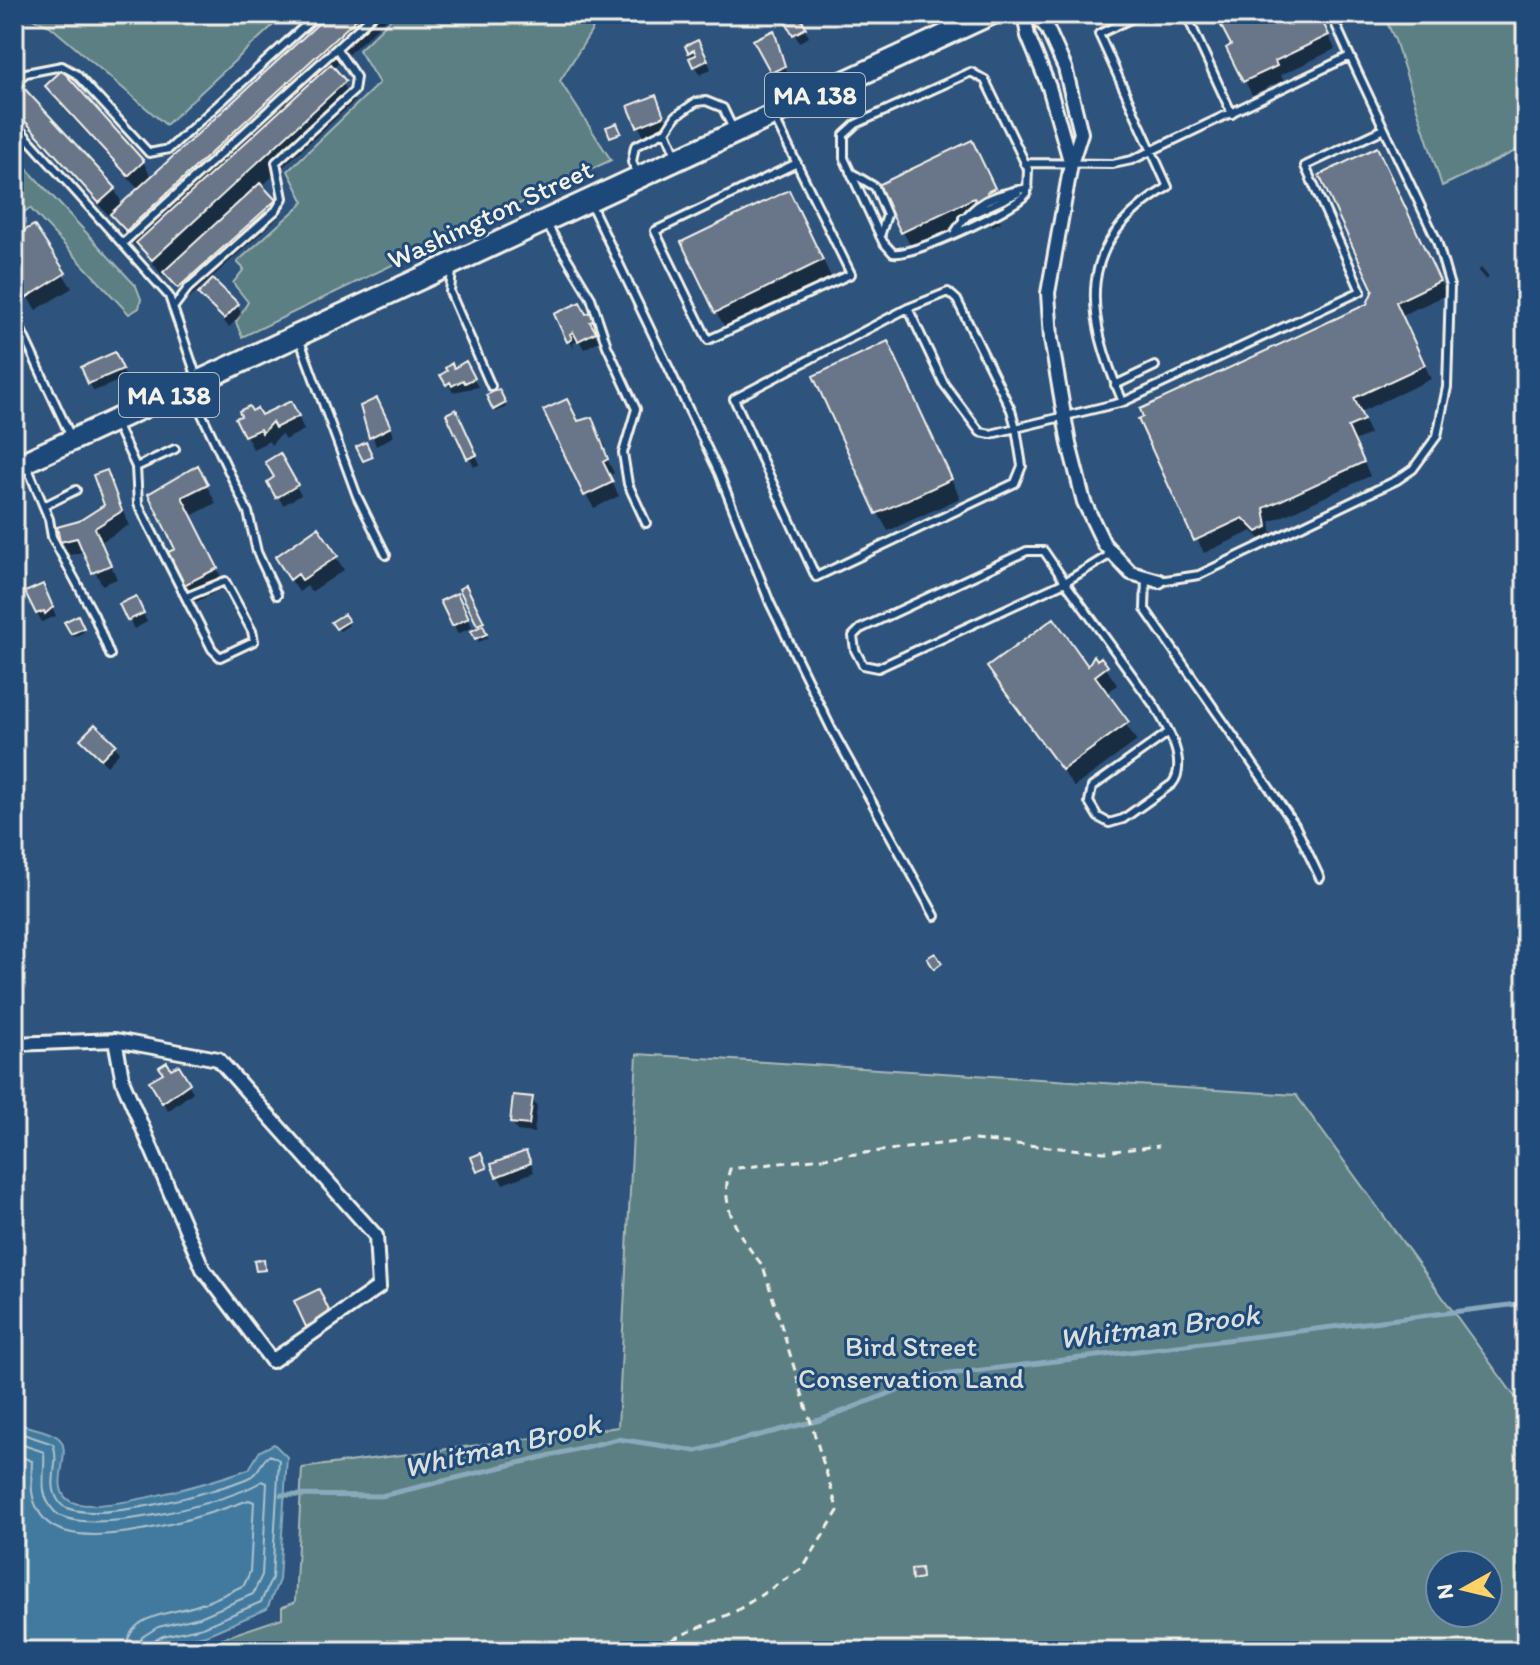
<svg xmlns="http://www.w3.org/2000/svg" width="1540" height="1665" viewBox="0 0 1540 1665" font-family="Itim,sans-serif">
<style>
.green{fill:#5c7f84;stroke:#a8b8b6;stroke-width:2;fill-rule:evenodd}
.water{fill:#437a9f;stroke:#8aaabc;stroke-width:2}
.shadow{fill:#0007}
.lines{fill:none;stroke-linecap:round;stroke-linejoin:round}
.shore{stroke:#adc1cb;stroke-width:2}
.stream{stroke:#8aaabc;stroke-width:5}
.building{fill:#697588;stroke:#f4f1e8;stroke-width:2}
.service-casing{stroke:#f4f1e8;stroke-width:12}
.minor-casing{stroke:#f4f1e8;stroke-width:18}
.primary-casing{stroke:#f4f1e8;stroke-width:26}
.path{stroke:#f4f1e8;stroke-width:3;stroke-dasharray:8 6;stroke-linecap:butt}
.service{stroke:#1f4a7a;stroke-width:6}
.minor{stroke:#1f4a7a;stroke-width:12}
.primary{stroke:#1f4a7a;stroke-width:20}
.labels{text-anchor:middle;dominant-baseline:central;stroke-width:6;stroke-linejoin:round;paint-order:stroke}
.shield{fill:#1f4a7a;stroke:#b4bfc7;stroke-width:2}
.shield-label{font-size:26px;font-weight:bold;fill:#f4f1e8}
.street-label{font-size:28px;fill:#f4f1e8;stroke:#1f4a7a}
.park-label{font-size:28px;fill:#dde0d9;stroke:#1f4a7a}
.water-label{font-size:30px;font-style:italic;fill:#d9dfdd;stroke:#1f4a7a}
</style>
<rect width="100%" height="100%" fill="#2e537d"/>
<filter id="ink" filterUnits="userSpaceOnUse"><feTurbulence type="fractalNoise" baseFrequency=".0125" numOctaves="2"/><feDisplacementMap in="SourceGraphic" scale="16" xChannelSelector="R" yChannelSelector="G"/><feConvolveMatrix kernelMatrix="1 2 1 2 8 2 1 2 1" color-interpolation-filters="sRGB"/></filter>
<g filter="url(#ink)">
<path class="green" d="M14,14H285L166,125L50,26L23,15L14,22Z
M396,14H602L560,81L611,160L242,337L236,322L248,302L233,283L244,269L237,262L304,202L288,171L379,83L359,50Z
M1383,14H1526V146L1442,186L1395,40Z
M14,155L136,286L141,299L139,308L129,314L30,208L14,219Z
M637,1054L1296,1095L1526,1412V1651H166L208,1643L282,1618V1607L295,1602L302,1468L618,1427ZM1440,1565H1488V1613H1440Z"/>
<path class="water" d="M14,1423C27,1427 44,1429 56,1436C76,1448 49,1483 67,1499C89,1520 220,1479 249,1469L260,1451L274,1444L287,1457L279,1580L267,1609L206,1635L165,1644L150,1651H14Z"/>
<path class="shadow" d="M332,14H392L332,69L355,101L261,187L282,214L187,300L167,274L163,277L140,245L137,248L123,232L111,212L108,215L14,110V98L114,189L123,205L139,190L55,99L48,86L143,162L152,178Z
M791,14H797L809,37L799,42L785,17Z
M1235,14H1318L1335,49L1281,75L1283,80L1252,95L1229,48L1233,46Z
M773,32L788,75L778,80L755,41Z
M697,42L699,67L708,62L711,69L700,75L688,47Z
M660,105L668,125L643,135L631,108Z
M982,161L1004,207L996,211L1001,222L992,226L986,216L913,250L903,232Z
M1383,163L1446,295L1402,315L1431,379L1360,412L1370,434L1354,441L1370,476L1270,522L1273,541L1266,544L1252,531L1204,553L1141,420L1369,305L1375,290Z
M799,210L832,279L727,330L716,312Z
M33,228L72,288L36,310L14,277V240Z
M1481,268L1489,277L1486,280L1478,271Z
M200,294L237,306L242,314L229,327Z
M590,314L598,329L593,331L599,341L584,349L579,340L573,343L574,349L557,315Z
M888,344L960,498L888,531L878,513Z
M119,363L126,378L94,391L89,383Z
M465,364L478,387L453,392L443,375Z
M499,392L506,407L496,412L489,396Z
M376,401L394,436L376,446L363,407Z
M449,415L460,420L480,464L474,467Z
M298,416L304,430L285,440L281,434L271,445L269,441L253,449L238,419Z
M591,419L606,447L602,449L614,473L609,476L619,496L594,508L586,495L578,423Z
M279,456L301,495L283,505L270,482L277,478Z
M197,468L216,503L191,516L226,587L196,602L186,584L177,550L150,495Z
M106,472L129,525L101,542L117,579L102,585L85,551L70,555L62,541L107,505Z
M287,548L289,552L336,557L344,570L311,592L307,586L299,592L277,558Z
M462,590L470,596L487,631L488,638L479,642L474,632L481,628Z
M47,595L56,616L42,622L37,613Z
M442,602L461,604L472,627L458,634Z
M122,605L140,607L147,622L134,629Z
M343,616L349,625L340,631L334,623Z
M77,617L84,632L74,637L67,622Z
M1100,659L1117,685L1105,694L1137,741L1074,787L989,668H1088L1092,660Z
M82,740L114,745L119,753L107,766Z
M178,1068L193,1092L168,1111L151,1082Z
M532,1099L537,1107L534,1133L517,1131L512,1122Z
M530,1161L534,1172L503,1184L498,1176Z"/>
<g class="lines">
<path class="shore" d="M14,1431L53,1444C61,1464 45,1484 60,1503C82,1529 221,1491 250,1477C260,1472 261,1460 270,1455L279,1460L272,1578L261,1602L203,1627L163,1636L151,1642L149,1651
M14,1442L44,1452C46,1474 37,1492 54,1511C80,1540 232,1502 262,1481L267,1483L262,1575L253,1594L200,1617L158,1627L142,1637L138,1651
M14,1454L32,1461C31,1484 29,1502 45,1520C80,1557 207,1515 249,1500L254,1502L250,1572L244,1585C230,1592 214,1600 198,1605C170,1615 128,1612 126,1651"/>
<path class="stream" d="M281,1495L381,1496L618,1439L696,1451L820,1420L934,1376L1526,1303"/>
</g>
<path class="building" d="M329,14H362L126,231L110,214Z
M787,14H799L806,28L793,35L782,16Z
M1230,14H1319L1329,35L1275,61L1277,66L1243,82L1226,48L1231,45L1218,20Z
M774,30L785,66L771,73L753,40Z
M698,40L708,60L693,67L689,58L696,55L694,50L688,53L685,46Z
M331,64L346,81L152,260L136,243Z
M62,70L144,161L128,176L45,86Z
M23,87L116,188L99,203L14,109V95Z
M656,95L664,116L637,127L628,106Z
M617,123L621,133L610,137L606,127Z
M972,140L995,188L987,192L992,203L980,209L974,198L901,233L878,185Z
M1377,147L1440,281L1396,302L1425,365L1354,398L1364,420L1348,427L1364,462L1264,508L1267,527L1257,532L1243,518L1194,541L1138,419L1143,417L1140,409L1367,304L1373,290L1319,175Z
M260,183L276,200L178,288L163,272Z
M789,190L823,260L715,313L681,242Z
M34,225L66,273L26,298L14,281V236Z
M213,279L239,304L224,319L198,294Z
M580,302L586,314L591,312L595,320L590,322L596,332L578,341L573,332L570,334L572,339L567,342L554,314Z
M888,341L952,479L876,514L813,376Z
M115,352L123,369L88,384L81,367Z
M466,361L475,378L465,383L463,380L452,386L450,382L446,385L440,375L447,371L445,368L452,363L454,368Z
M499,389L506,403L493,410L486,395Z
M377,398L391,427L369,438L360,406Z
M567,399L578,421L592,417L608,459L603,462L613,482L584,496L543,410Z
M291,401L299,416L275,428L272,422L262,433L260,429L244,436L235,418L241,416L239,411L249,406L252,411L257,408L261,415Z
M456,409L477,455L467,459L446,414Z
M366,442L373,457L363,461L356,447Z
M280,453L298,485L276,498L267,482L274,477L265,462Z
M198,465L208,484L182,497L218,568L184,585L168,552L175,549L148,494Z
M107,470L122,511L95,528L111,565L92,573L77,538L60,542L57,527L79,521L104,505L93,475Z
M318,527L338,556L302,580L298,574L290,580L275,557Z
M43,584L53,607L45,614L44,611L36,614L25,592Z
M466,585L484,622L477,625L459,589Z
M457,593L469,618L452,626L440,601Z
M136,596L144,613L127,621L119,604Z
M344,614L349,621L336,629L331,622Z
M78,615L84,628L71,634L64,622Z
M1054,618L1088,666L1094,655L1097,660L1101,657L1108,666L1095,676L1129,722L1062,770L987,667Z
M483,625L487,634L475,639L471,631Z
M95,724L116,744L101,759L80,739Z
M935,953L942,963L934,969L927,958Z
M167,1062L171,1069L179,1065L190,1083L162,1103L149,1081L163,1073L159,1067Z
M513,1095L533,1097L529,1125L510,1123Z
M526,1151L531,1163L496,1177L491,1164Z
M481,1153L487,1168L477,1172L471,1157Z
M264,1259L265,1270L256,1271L254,1261Z
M319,1289L331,1315L306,1327L294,1301Z
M921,1568L922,1578L912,1580L911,1569Z"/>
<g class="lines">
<defs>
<path id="service" d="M1141,14L1099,34L1168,187C1073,243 1085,313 1123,402L1361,291L1305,166L1384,129
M1186,14L1232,114
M1331,14L1350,56
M971,72L985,80L1028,169L1027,193C1016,209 911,257 893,253L883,242L844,158V135L856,124Z
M14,83L26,73L62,66L76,74L149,153L169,149L318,14
M775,119L851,274L708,340L655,231L797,163
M14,123L169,296L197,378
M666,131L676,155
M1024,163L1113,164L1132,160L1350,56L1437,241L1450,286L1447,387L1437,436L1413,469L1397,480L1199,575L1159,581
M637,172L632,162L635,146L666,131L676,116L696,102L706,101L723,108L733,129
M850,172L875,187L887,215L880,236
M590,203L719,473L770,603L832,730L935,916
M963,218L1018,193
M546,223L591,298L607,346L636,409L623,453L628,484L646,523
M955,232C975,200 993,195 1028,188
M123,243L374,14
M452,270L450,292L491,386
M948,292L957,300L1011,410L1016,428L991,434L980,432L944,384L908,308Z
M173,308L188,288L276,210L283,198L276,162L354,91L356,77L337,49
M908,308L734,399L816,577L1015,483L1022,466L1016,428L1123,402
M14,315L71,437
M299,338L357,496L386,555
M1115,385L1155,366
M190,389L248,512L257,552L277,595
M116,424L136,467L138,504L212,649L220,657L254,641L252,631L225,581L186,597
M27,466L49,519L52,537L94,615L110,655
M136,467L175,449
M44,506L76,490
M1111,554L1065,582L1044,551H1027L860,629L853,636L855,650L863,665L878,668L1065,582L1156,708C1167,727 1189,764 1172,784L1123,819L1109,823L1098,817L1089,802L1092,787L1169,732
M1146,579L1145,609L1295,825L1320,878"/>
<path id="minor" d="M1024,14L1028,36L1049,87L1071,164
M1034,14L1047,28L1065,68L1081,133L1071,164L1048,293L1051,339L1069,444L1084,502L1104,544L1131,573L1159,581
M115,1040L218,1059L376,1236L379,1287L272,1361L203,1269L123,1082Z
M14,1044L115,1040"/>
<path id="primary" d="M14,467L991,14"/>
</defs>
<use href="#service" class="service-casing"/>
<use href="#minor" class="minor-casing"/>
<use href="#primary" class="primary-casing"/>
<path class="path" d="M646,1651L736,1611L803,1568L838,1511L763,1266C740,1238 718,1206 730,1169L973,1140L1104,1152L1159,1146"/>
<use href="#service" class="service"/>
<use href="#minor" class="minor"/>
<use href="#primary" class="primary"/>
</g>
</g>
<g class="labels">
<g class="shield">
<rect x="765" y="73" width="100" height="44" rx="6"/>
<rect x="119" y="373" width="100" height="44" rx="6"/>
</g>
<g class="shield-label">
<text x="815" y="95">MA 138</text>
<text x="169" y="395">MA 138</text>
</g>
<g class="street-label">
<text transform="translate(490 214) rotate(-25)">Washington Street</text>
</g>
<g class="park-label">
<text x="911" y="1346">Bird Street<tspan x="911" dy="32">Conservation Land</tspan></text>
</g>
<g class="water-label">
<text transform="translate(1159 1326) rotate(-7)">Whitman Brook</text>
<text transform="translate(502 1445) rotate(-13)">Whitman Brook</text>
</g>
</g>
<rect width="1540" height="1665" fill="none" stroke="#1f4a7a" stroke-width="48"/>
<rect x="24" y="24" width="1492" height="1617" fill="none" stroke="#f4f1e8" stroke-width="3" filter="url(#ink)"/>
<g transform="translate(1464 1589) rotate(262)"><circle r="38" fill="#1f4a7a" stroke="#748da6" stroke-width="2"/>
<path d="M0-6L14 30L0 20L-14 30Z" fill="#ffd166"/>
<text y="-12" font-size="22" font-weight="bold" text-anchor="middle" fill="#f4f1e8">N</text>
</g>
</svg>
